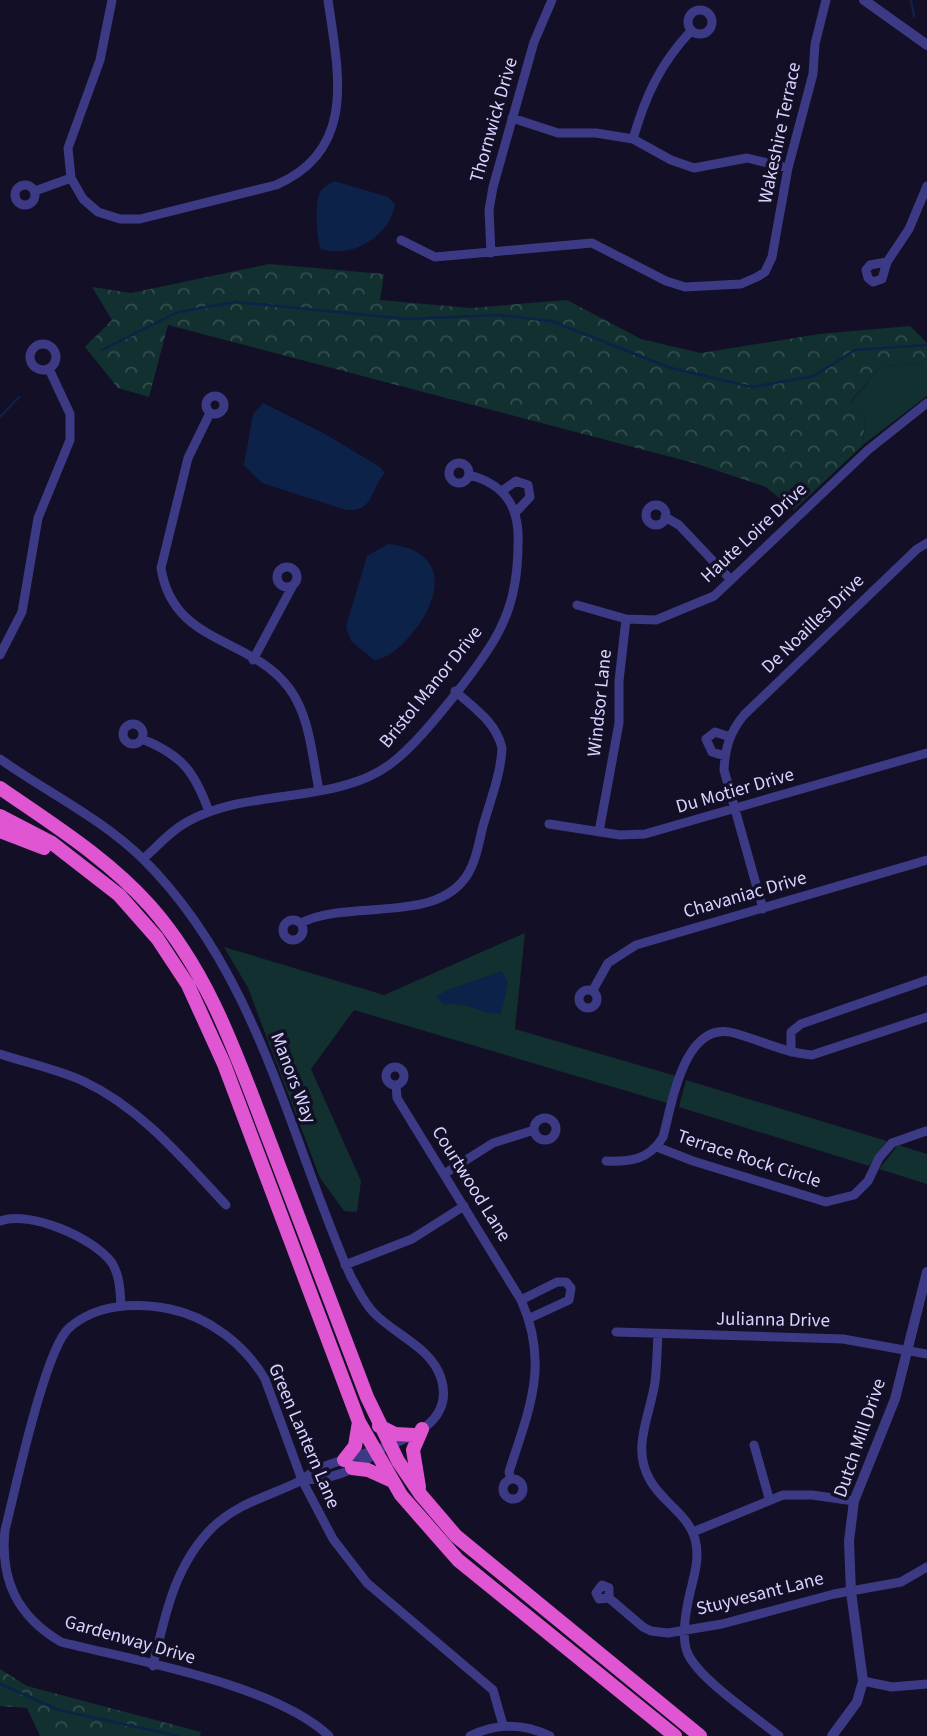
<svg xmlns="http://www.w3.org/2000/svg" width="927" height="1736" viewBox="0 0 927 1736" font-family="'Source Sans 3',sans-serif">
<style>
.grass{fill:#12302f}
.forest{fill:url(#forest-crowns)}
.water{fill:#0c2248}
.lines{fill:none;stroke-linecap:round;stroke-linejoin:round}
.stream{stroke:#0c2248;stroke-width:2.5}
.minor{stroke:#3d3a85;stroke-width:9}
.tertiary{stroke:#3d3a85;stroke-width:10}
.trunk{stroke:#e055d1;stroke-width:14}
.labels{text-anchor:middle;dominant-baseline:central;stroke-width:7;stroke-linejoin:round;paint-order:stroke}
.street-label{font-size:19px;fill:#d9d4ff;stroke:#130f26}
</style>
<defs>
<pattern id="forest-crowns" width="20" height="18" patternUnits="userSpaceOnUse" patternTransform="scale(1.75)"><rect width="20" height="18" fill="#12302f"/><path d="M2 6a3 3 0 1 1 6 0M12 15a3 3 0 1 1 6 0" fill="none" stroke="#344d4e"/></pattern>
</defs>
<rect width="100%" height="100%" fill="#130f26"/>
<path class="grass" d="M927,359V396L863,445L865,419L851,402L881,366L919,364Z
M525,933L515,1029L676,1076L667,1103L354,1010L311,1069L361,1181L357,1212L344,1211L320,1178L248,988L224,947L384,995Z
M686,1080L887,1141L869,1166L679,1107Z
M898,1145L927,1154V1184L879,1169Z"/>
<path class="forest" d="M269,264L384,274L380,300L470,308L567,300L641,339L701,353L819,334L910,326L927,343V359L919,364L881,366L851,401L865,419L863,445L794,510L766,487L694,463L168,325L149,397L118,388L85,347L112,320L92,287L131,293Z
M0,1669L27,1686L201,1732L200,1736H40L27,1708L0,1706Z"/>
<path class="water" d="M334,181L388,197L395,204C390,237 351,259 321,249C316,240 315,200 320,192C323,187 329,184 334,181Z
M263,403L325,434L380,467L385,473C370,489 375,512 346,510L262,483L244,465L253,414Z
M388,544C485,554 406,660 374,660L351,641L346,627L367,556Z
M502,971L508,983L501,1014C480,1014 464,1000 444,1005L436,997L447,990Z"/>
<g class="lines">
<path class="stream" d="M911,0L914,16
M102,350L178,312L236,302L407,319L499,315L551,321L671,368L752,387L814,376L855,350L927,345
M0,417L19,397
M0,1684L59,1710L178,1736"/>
<path class="minor" d="M112,0L100,60L68,148L71,178L83,199L98,212L120,219H140L276,185C358,150 338,71 328,0
M688 22a12 12 0 1 1 24 0a12 12 0 1 1-24 0Z
M512,118L558,133H596L633,139L671,160L694,168L747,158L788,168
M633,139C645,97 660,64 690,32
M15 195a10 10 0 1 1 20 0a10 10 0 1 1-20 0Z
M35,191L71,178
M401,240L435,257L592,243L666,281L685,287L741,284L757,277L765,272L772,257L788,168L813,74L815,44L826,0
M491,253L489,210L493,187L534,42L552,0
M887,262L909,229L927,186
M887,262L882,279L873,282L868,278L866,270L870,265Z
M30 357a13 13 0 1 1 26 0a13 13 0 1 1-26 0Z
M206 405a9 9 0 1 1 18 0a9 9 0 1 1-18 0Z
M210,413L188,458L161,568C173,645 250,636 289,688C310,716 312,756 319,790
M449 473a10 10 0 1 1 20 0a10 10 0 1 1-20 0Z
M502,491L516,481L528,485L530,497L516,512
M646 515a10 10 0 1 1 20 0a10 10 0 1 1-20 0Z
M665,517L679,525L731,580
M277 577a10 10 0 1 1 20 0a10 10 0 1 1-20 0Z
M577,605L626,619L656,620L714,596L868,450L927,403
M0,655L22,612L38,518L70,440V414L49,369
M253,660L292,587
M123 734a10 10 0 1 1 20 0a10 10 0 1 1-20 0Z
M142,739C182,755 195,772 209,812
M725,756L712,752L706,739L715,732L730,737
M0,759C48,793 101,818 143,859C258,973 288,1134 351,1277C358,1289 364,1303 374,1313C395,1335 431,1347 441,1378C462,1444 349,1451 314,1471C310,1473 306,1478 302,1480C271,1496 239,1502 213,1527C175,1564 165,1615 153,1666
M549,824L620,835L645,834L927,753
M599,832L619,723V681L626,619
M143,859C157,847 170,831 187,822C239,793 303,801 358,781C372,776 388,767 399,757C425,735 487,658 501,627C513,603 518,572 518,544C520,507 505,484 469,475
M763,909L724,770C725,748 730,732 744,715L917,549L927,543
M283 930a10 10 0 1 1 20 0a10 10 0 1 1-20 0Z
M301,923C350,898 439,926 469,872C477,858 479,841 483,826C490,801 501,774 502,748C496,722 474,708 455,691
M579 999a9 9 0 1 1 18 0a9 9 0 1 1-18 0Z
M593,990L608,963L636,945L927,860
M791,1052V1032L801,1024L927,980
M0,1054C27,1063 57,1069 83,1081C141,1108 183,1159 226,1205
M386 1076a9 9 0 1 1 18 0a9 9 0 1 1-18 0Z
M396,1085L397,1098L521,1300C550,1365 529,1409 509,1472L511,1479
M534 1129a11 11 0 1 1 22 0a11 11 0 1 1-22 0Z
M657,1147L693,1161L826,1202L854,1195L868,1181L879,1158L892,1143L926,1131
M606,1161C630,1162 649,1160 663,1137C672,1104 684,1019 734,1033C760,1040 784,1053 812,1055L927,1017
M444,1174L493,1143L534,1130
M0,1221C30,1210 94,1238 112,1263C120,1276 120,1291 121,1305
M345,1265L412,1239L464,1206
M521,1300L557,1282H566L571,1288L569,1300L530,1318
M616,1332L843,1339L927,1354
M658,1334C657,1350 657,1366 655,1382C650,1416 631,1448 650,1480C662,1502 688,1514 695,1539C701,1560 692,1581 688,1602C685,1617 681,1640 688,1654C700,1680 756,1717 779,1736
M754,1445L769,1498
M503 1489a10 10 0 1 1 20 0a10 10 0 1 1-20 0Z
M302,1480C326,1480 358,1472 375,1452
M693,1532L783,1495H812L854,1501
M609,1598V1588L602,1585L596,1593L599,1599L609,1598L643,1627L651,1631L668,1633L722,1624L834,1594L901,1582L927,1567
M863,1681L892,1687L927,1684
M329,1736C274,1684 136,1661 61,1642C17,1616 0,1580 5,1530C15,1491 45,1349 69,1328C96,1304 136,1302 170,1309C209,1317 245,1345 265,1379L302,1480L333,1539L367,1583L493,1690L503,1725
M470,1736C496,1723 523,1723 550,1736"/>
<path class="tertiary" d="M864,0L927,45
M832,1736L857,1702L863,1681L851,1592L849,1541L854,1501L895,1399L927,1272"/>
<path class="trunk" d="M0,788C52,824 107,858 150,906C211,975 238,1060 271,1145C303,1229 335,1313 367,1397L398,1461L421,1495L456,1536L700,1736
M0,816L52,843L119,895L157,938L188,985L224,1064L359,1422L401,1495L458,1560L675,1736
M0,831L44,848
M379,1426L395,1434L414,1435
M344,1460L355,1446L359,1422
M352,1468L368,1470L390,1480
M419,1487L413,1450L422,1429"/>
</g>
<g class="labels">
<g class="street-label">
<text transform="translate(494 120) rotate(-74)">Thornwick Drive</text>
<text transform="translate(780 133) rotate(-78)">Wakeshire Terrace</text>
<text transform="translate(754 533) rotate(-43)">Haute Loire Drive</text>
<text transform="translate(813 624) rotate(-44)">De Noailles Drive</text>
<text transform="translate(431 687) rotate(-51)">Bristol Manor Drive</text>
<text transform="translate(600 703) rotate(-84)">Windsor Lane</text>
<text transform="translate(735 791) rotate(-16)">Du Motier Drive</text>
<text transform="translate(745 895) rotate(-16)">Chavaniac Drive</text>
<text transform="translate(293 1078) rotate(69)">Manors Way</text>
<text transform="translate(749 1159) rotate(18)">Terrace Rock Circle</text>
<text transform="translate(471 1184) rotate(58)">Courtwood Lane</text>
<text transform="translate(773 1320) rotate(1)">Julianna Drive</text>
<text transform="translate(304 1436) rotate(67)">Green Lantern Lane</text>
<text transform="translate(860 1438) rotate(-71)">Dutch Mill Drive</text>
<text transform="translate(760 1594) rotate(-14)">Stuyvesant Lane</text>
<text transform="translate(130 1640) rotate(16)">Gardenway Drive</text>
</g>
</g>
</svg>
